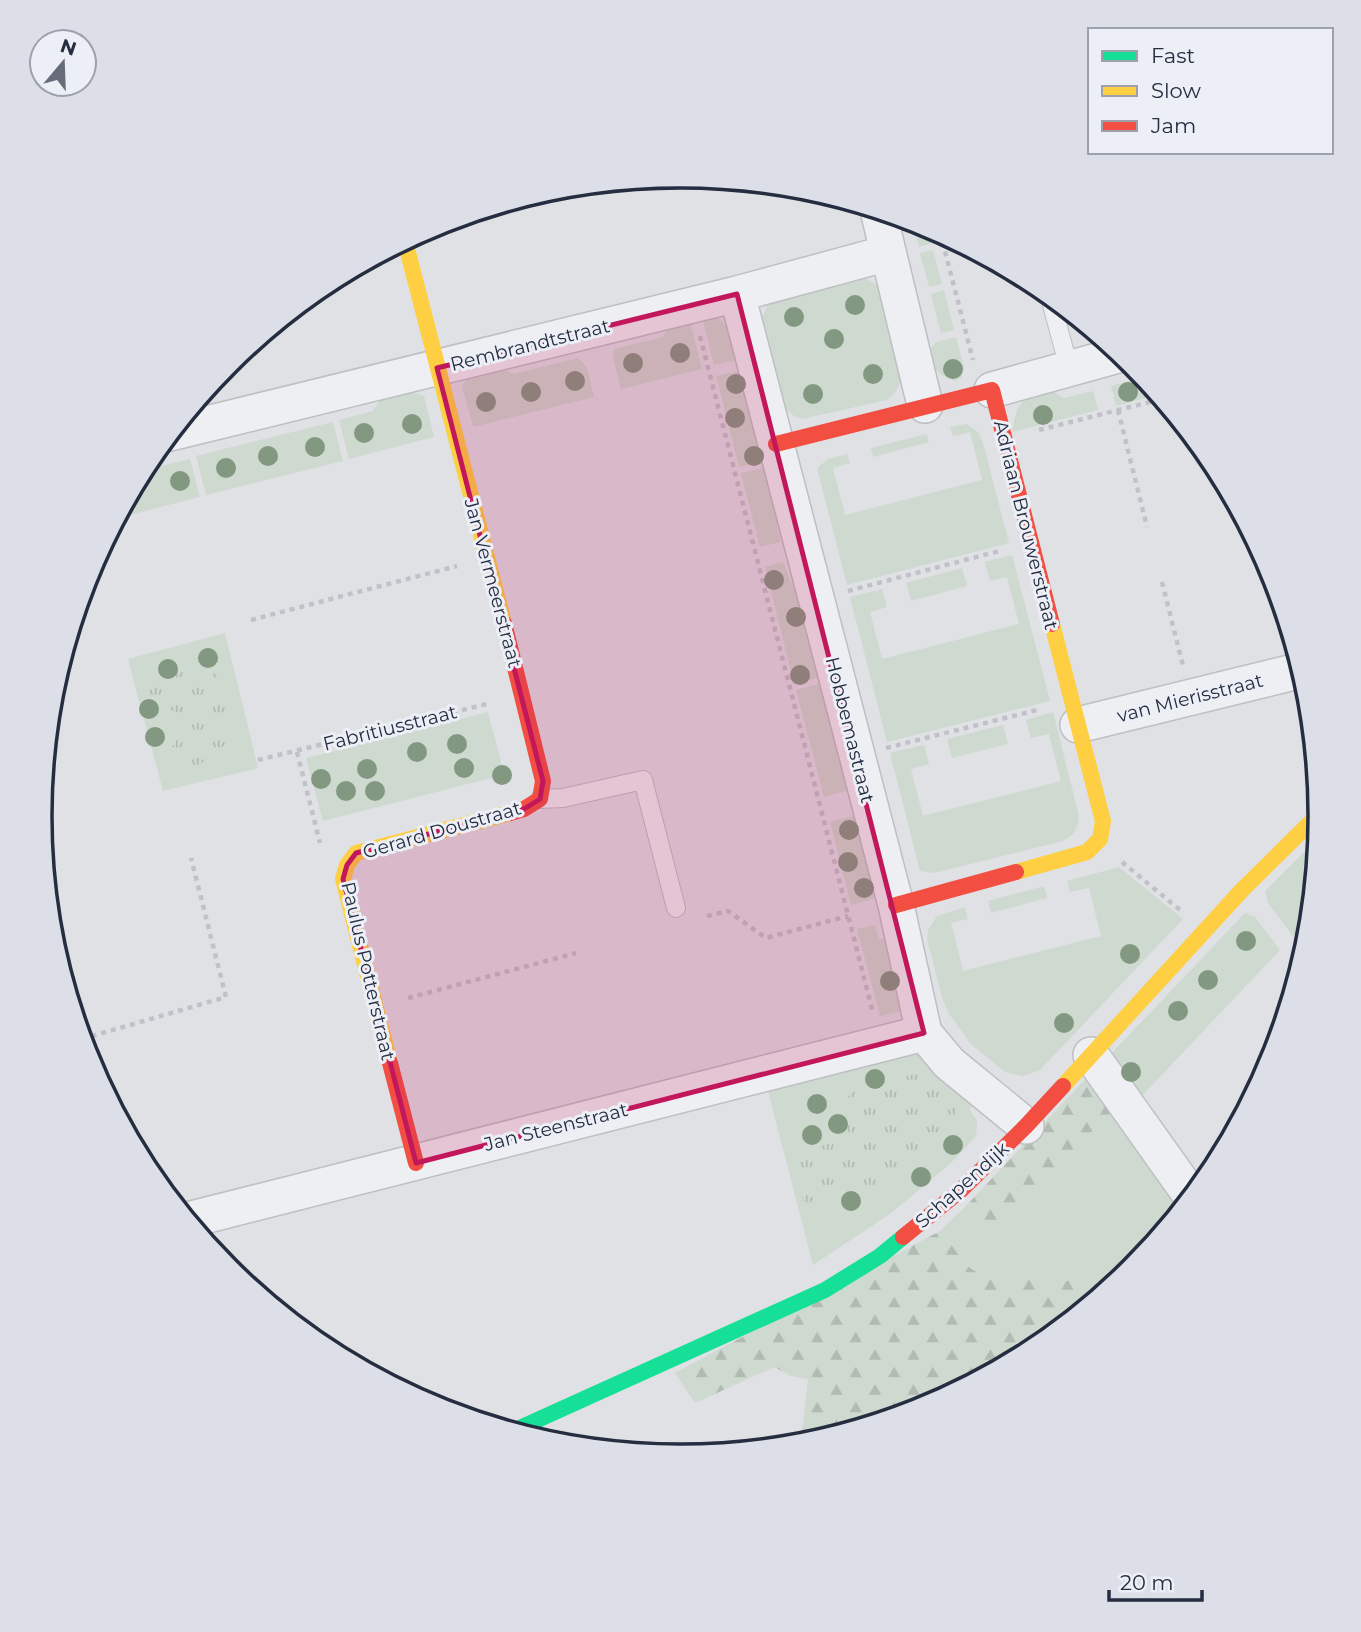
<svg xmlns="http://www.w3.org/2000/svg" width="1361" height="1632" viewBox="0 0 1361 1632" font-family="Montserrat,sans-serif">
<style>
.grass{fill:#ced9cf}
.forest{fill:url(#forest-firs)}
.park{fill:url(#park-tufts)}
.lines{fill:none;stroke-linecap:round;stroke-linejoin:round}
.lane-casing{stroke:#bdbfc3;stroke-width:20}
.street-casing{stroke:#bdbfc3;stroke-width:38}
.path{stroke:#c1c2c8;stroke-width:4.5;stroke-dasharray:5 5;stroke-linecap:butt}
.lane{stroke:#eeeff2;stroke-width:18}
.street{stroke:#eeeff2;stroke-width:35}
.fast{stroke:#16e098;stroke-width:16}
.slow{stroke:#ffcf43;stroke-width:16}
.jam{stroke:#f24e42;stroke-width:16}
.tree{fill:#829881}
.marked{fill:#c2185b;fill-opacity:0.2;stroke:#c2185b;stroke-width:5;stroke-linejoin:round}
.labels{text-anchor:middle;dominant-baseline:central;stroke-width:6;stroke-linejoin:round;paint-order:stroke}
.street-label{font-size:19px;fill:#252d40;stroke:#eceff6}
.rim{fill:none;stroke:#252d40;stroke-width:3.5}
</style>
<defs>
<pattern id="forest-firs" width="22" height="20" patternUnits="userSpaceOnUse" patternTransform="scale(1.75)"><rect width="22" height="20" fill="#ced9cf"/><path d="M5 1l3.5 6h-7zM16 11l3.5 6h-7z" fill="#b1bbb3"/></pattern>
<pattern id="park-tufts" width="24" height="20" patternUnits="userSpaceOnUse" patternTransform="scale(1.75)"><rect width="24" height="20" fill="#ced9cf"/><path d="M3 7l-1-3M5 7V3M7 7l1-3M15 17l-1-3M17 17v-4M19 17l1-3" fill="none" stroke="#b1bbb3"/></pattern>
</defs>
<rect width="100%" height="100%" fill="#dfe1e5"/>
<path class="grass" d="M912,220L927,225L931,243L919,247Z
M933,250L942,284L929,287L920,253Z
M863,277L877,285L882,293L902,377C899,387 895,394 887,400L802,419L794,416L782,405L761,320L768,304Z
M944,290L954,330L941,333L931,294Z
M701,313C731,318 731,333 740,359L714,365Z
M689,316L702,369L621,389L613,358L614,349L663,337L672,321Z
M956,337L964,367L961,378L955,381C939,376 933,368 928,352L936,342Z
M578,358L587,367L594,397L473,427L462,386L469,377L497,365L513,374Z
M743,370L766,461L739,467L716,376Z
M1145,377L1155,390L1156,395L1116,406L1111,386Z
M1051,390L1064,398L1093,391L1098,410L1012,432C1018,399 1020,401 1051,390Z
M411,391L424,396L434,437L349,459L339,420L373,411L383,395Z
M333,422L343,461L206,495L196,456Z
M967,424L978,432L983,443L1009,543L847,585L817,468L828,459L847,454L850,463L833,468L845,515L982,480L970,432L953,436L950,427Z
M927,434L929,442L873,457L871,448Z
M190,459L200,497L117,518L143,470Z
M767,467L782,524L777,525L781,542L760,547L741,473Z
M1012,555L1050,701L887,742L850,597L882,589L887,607L870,612L882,659L1019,624L1007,577L990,581L985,562Z
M783,562L792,585L797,584L821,677L794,684L765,567Z
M962,568L967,586L911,601L906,583Z
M225,633L258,768L163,791L128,659Z
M823,683L850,790L824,797L796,690Z
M488,712L502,766L507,765L511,779L497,783L495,777L323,821L306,758Z
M1053,712L1078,812C1080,826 1075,834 1063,841L934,873L920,871L890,753L924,745L929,764L911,769L923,816L1061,781L1049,734L1031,738L1026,720Z
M1003,725L1008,744L952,758L947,739Z
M856,815L877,898L851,905L830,822Z
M1319,837L1311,917L1293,936L1268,903L1265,891Z
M1119,867L1183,919L1040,1070L1023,1076L1005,1072L971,1044L949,1014L942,998L927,939L928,930L937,916L965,907L968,919L951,923L963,971L1101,936L1089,888L1070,892L1067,881Z
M1044,886L1047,898L991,913L988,901Z
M1245,913L1255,917L1280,950L1138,1100L1110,1055Z
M875,925L879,940L887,937L901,1007L899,1012L880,1016L857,929Z
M909,1052L926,1056L977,1100L969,1109L977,1121L976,1136L951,1163L890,1214L813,1265L767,1087Z
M1120,1103L1185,1205L1133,1269L1114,1284L979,1274L969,1267L940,1231L965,1207L993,1234Z"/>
<path class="forest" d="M1095,1069L1120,1103L992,1235L965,1207Z
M940,1231L969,1267L979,1274L1114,1284L1036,1349L925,1408L805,1444H801L808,1379L791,1376L774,1367L695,1403L675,1373Z"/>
<path class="park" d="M165,671H210L219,677L234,718L231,739C217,751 195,774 175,770L169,752L181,732L180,714L159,704L148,694L150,676Z
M915,1074L930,1079L950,1094L959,1122L956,1131L916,1168L881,1195L854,1194L806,1210L790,1155L849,1138L839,1104L856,1090Z"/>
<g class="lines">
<defs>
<path id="lane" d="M1049,294L1069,368
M540,799L563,798L643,780L676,908"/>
<path id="street" d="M878,210L925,405
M737,294L896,905L924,1033L949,1063L1026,1126
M992,390L1122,354
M170,433L737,294L888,253
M1078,725L1302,670
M1091,1055L1192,1197
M188,1220L924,1033"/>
</defs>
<use href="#lane" class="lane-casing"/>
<use href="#street" class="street-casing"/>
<path class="path" d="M940,232L973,360
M700,336L873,1013
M1118,410L1147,527
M1039,430L1162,399
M1162,582L1183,666
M848,591L999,551
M251,620L457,566
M886,748L1041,709
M297,752L320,843
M258,760L491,703
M1122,862L1180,910
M707,916L728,911L766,938L848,916
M408,998L576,953
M82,1039L226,997L191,858"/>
<use href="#lane" class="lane"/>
<use href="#street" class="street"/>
<path class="fast" d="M513,1431L825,1290L880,1256L903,1237"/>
<path class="slow" d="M405,241L504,623
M1016,872L1087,852L1100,839L1103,821L1052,624
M390,1063L343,879L347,865L356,853L510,813
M1063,1086L1242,890L1320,813"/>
<path class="jam" d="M776,444L992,390L1052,624
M504,623L543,781L540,799L524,809L510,813
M896,905L1016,872
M390,1063L416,1163
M903,1237L961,1190L1026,1126L1063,1086"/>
</g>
<g class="tree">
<circle cx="855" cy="305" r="10"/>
<circle cx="794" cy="317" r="10"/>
<circle cx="834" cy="339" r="10"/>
<circle cx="680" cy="353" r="10"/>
<circle cx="633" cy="363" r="10"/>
<circle cx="953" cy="369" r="10"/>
<circle cx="873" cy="374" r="10"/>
<circle cx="575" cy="381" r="10"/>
<circle cx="736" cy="384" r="10"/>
<circle cx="531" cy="392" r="10"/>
<circle cx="1128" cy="392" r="10"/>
<circle cx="813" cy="394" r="10"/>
<circle cx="486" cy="402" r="10"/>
<circle cx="1043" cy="415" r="10"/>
<circle cx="735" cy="418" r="10"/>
<circle cx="412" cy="424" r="10"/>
<circle cx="364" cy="433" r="10"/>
<circle cx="315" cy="447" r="10"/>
<circle cx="268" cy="456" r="10"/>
<circle cx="754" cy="456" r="10"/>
<circle cx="226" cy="468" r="10"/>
<circle cx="180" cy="481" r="10"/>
<circle cx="774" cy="580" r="10"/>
<circle cx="796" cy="617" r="10"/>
<circle cx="208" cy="658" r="10"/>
<circle cx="168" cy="669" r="10"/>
<circle cx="800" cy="675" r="10"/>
<circle cx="149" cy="709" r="10"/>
<circle cx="155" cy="737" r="10"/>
<circle cx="457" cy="744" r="10"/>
<circle cx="417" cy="752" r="10"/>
<circle cx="464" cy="768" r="10"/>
<circle cx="367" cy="769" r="10"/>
<circle cx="502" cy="775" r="10"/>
<circle cx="321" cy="779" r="10"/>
<circle cx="346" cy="791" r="10"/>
<circle cx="375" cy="791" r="10"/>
<circle cx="849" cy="830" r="10"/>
<circle cx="848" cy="862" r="10"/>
<circle cx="864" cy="888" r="10"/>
<circle cx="1246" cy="941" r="10"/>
<circle cx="1130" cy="954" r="10"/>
<circle cx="1208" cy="980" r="10"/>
<circle cx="890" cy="981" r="10"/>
<circle cx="1178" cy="1011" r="10"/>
<circle cx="1064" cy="1023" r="10"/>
<circle cx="1131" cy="1072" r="10"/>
<circle cx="875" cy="1079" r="10"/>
<circle cx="817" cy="1104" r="10"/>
<circle cx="838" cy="1124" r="10"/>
<circle cx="812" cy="1135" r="10"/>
<circle cx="953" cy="1145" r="10"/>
<circle cx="921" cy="1177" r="10"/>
<circle cx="851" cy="1201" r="10"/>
</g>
<path class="marked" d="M737,294L924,1033L416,1163L343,879L347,865L356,853L524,809L540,799L543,781L437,368Z"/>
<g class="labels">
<g class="street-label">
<text transform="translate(530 345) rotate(-14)">Rembrandtstraat</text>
<text transform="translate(1026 525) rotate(76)">Adriaan Brouwerstraat</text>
<text transform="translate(493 583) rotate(75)">Jan Vermeerstraat</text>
<text transform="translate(1190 698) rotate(-14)">van Mierisstraat</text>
<text transform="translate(390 728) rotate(-14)">Fabritiusstraat</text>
<text transform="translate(850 730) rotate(76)">Hobbemastraat</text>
<text transform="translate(442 830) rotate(-16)">Gerard Doustraat</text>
<text transform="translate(368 971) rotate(77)">Paulus Potterstraat</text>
<text transform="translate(556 1127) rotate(-14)">Jan Steenstraat</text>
<text transform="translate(962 1185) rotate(-42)">Schapendijk</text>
</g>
</g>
<path d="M0 0H1361V1632H0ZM52 816a628 628 0 1 1 1256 0a628 628 0 1 1-1256 0Z" fill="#dcdfe7" fill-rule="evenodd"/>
<path class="rim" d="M52 816a628 628 0 1 1 1256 0a628 628 0 1 1-1256 0Z"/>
<rect x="1088" y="28" width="245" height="126" fill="#eceff6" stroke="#9ca1ad" stroke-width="2"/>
<rect x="1102" y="51" width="35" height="10" fill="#16e098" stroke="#9ca1ad" stroke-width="2"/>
<text x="1151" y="63" font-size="21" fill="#252d40">Fast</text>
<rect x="1102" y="86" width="35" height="10" fill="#ffcf43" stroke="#9ca1ad" stroke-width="2"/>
<text x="1151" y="98" font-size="21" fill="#252d40">Slow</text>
<rect x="1102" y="121" width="35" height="10" fill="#f24e42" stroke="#9ca1ad" stroke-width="2"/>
<text x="1151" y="133" font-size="21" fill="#252d40">Jam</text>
<g transform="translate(63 63) rotate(19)"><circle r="33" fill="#eceff6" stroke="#9ca1ad" stroke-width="2"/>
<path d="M0-5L12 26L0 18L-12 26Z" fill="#666c7a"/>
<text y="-10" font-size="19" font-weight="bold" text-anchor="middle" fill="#252d40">N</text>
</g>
<path d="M1109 1590v10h93v-10" fill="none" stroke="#252d40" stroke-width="3.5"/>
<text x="1120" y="1590" font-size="21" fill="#252d40" stroke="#eceff6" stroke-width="5" paint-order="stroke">20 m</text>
</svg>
